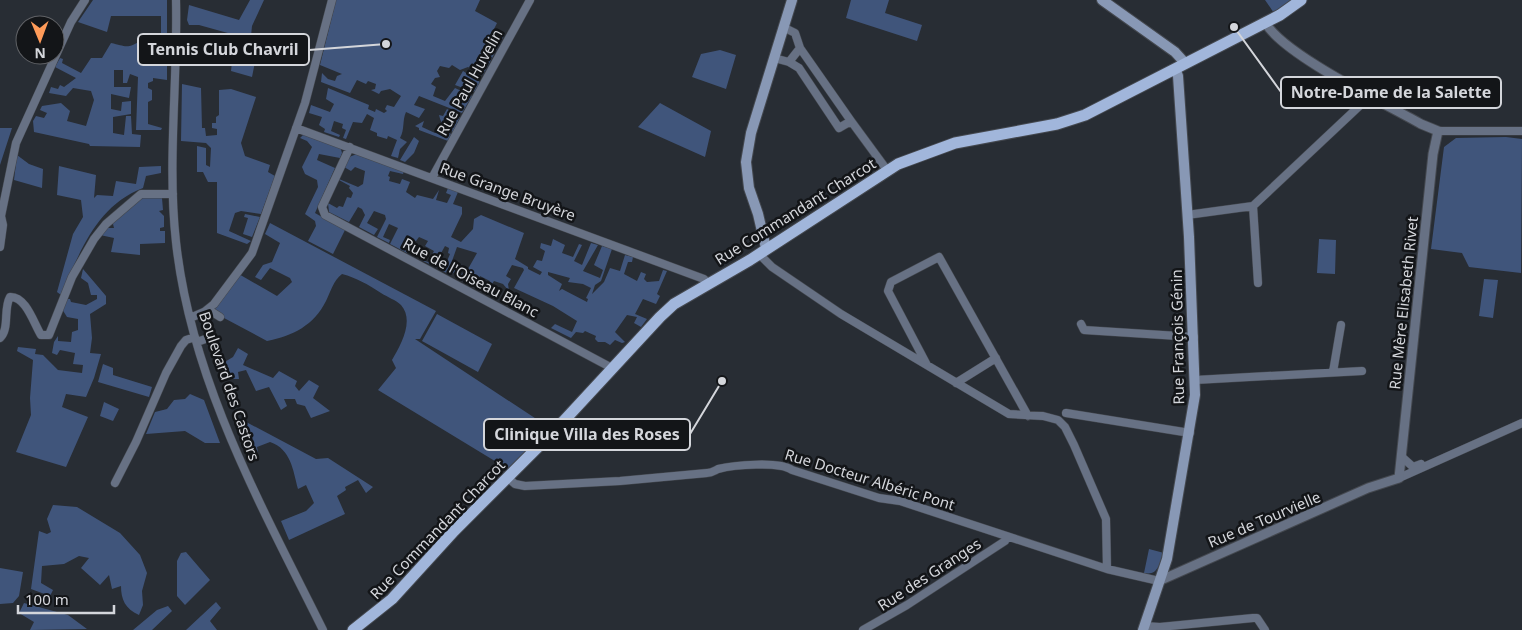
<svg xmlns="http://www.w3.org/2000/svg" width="1522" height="630" viewBox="0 0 1522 630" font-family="'Noto Sans',sans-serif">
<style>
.green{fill:#40557b;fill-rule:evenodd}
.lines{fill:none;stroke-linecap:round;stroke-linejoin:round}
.minor-casing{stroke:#44484f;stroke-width:9}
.tertiary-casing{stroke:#44484f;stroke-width:11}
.secondary-casing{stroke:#44484f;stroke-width:12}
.primary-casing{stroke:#44484f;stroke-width:13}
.minor{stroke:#677184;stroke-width:8}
.tertiary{stroke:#677184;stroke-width:9}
.secondary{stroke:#8898b5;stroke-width:10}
.primary{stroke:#a1b6db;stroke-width:11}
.labels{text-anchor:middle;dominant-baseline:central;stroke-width:5;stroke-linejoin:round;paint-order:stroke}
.street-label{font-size:15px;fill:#d4d6db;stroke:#131518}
.leader{fill:none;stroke:#d4d6db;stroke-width:2}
.callout-dot{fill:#d4d6db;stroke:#131518;stroke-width:2}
.callout{fill:#131518;stroke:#d4d6db;stroke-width:2}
.callout-label{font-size:16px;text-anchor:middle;font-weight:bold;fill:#d4d6db}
</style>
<rect width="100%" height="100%" fill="#282d34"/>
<path class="green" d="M93,0H167V80L153,78V81L148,83V88L152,90V100L148,102V124L162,128L161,130H136L138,77L130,74L127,83H123V70H114V87H131L129,98L111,94V109L121,111L122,102L131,101V114L113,117V133L124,135L126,116H131L132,134L141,135L140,147L90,146L89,144L34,132L33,121L36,116L44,118L47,113L40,110L42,106L61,103L70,111L67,121L86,126L94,100L91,91L73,88L66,96L49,93L51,87L58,89L60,85L64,87L76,78L55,67L60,58L63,59L62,63L81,73L91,58H102L111,43C126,46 127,50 143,39V33H161V16H111L107,32L78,22Z
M250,0H264L252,26L251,36L259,42L252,77L231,71L235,35L199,25H189L187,20L189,5L239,20Z
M336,0H480L475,11L497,23L494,29L505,34L483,75L468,67L460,70L452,65L449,68L440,66L437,71L440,77L435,78L431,84L436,87L433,96L445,101L455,88L472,96L462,113L419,96L414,105L425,109L419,118L406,112C402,121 405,129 400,138L407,142L400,149L398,158L391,156L397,140L388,136L387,139L377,136V133L370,130L374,118L367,114L362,123L353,122L346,139L343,138L346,130L342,128L343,124L334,121L331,131L340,135L339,137L324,132L325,129L319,125L322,117L309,113L311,105L330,112L334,104L326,99L328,88L369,105L368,109L375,112L376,109L384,113L387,111L385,109L387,105L394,107L401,96L390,89L381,91L379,94L371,90L375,89L376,84L368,81L366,84L357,80L350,93L321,82L322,73L328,79L335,81L337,76L342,74L320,65Z
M851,0H889L885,13L922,25L917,41L846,18Z
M1265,0H1293L1274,13Z
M720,50L736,55L726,89L692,77L701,54Z
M463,71L480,82L474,92L455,85Z
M182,84L201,88L202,128H205L206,136L217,135V129L212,128V123H216V117L219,115V90L231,89L256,97L241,143L245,156L270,165L268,172L275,176L261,214L241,211L235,213L229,231L251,241L247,244L217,233V182H208L203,172H197V146L206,148V165L210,167L211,148L206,143L181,141Z
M660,103L711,131L705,157L638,127Z
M447,109L460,117L453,132C444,127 441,124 439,115L443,116Z
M424,121L422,127L435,133L441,130L451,134L448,141L419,130V128L415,126Z
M0,128H12L0,165Z
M305,133L340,146L342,153L340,158L319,154L317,160L335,168L315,213L345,230L333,254L308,241L316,226L315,221L305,214L318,187L317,180L305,174L302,167L312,147L307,141L300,138Z
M414,137L419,141L414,153L405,162L400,160Z
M1506,137L1522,139L1521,273L1469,267L1462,253L1431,249L1444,147L1456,138Z
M357,154L404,171L403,174L390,171L388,176L390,177L389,181L400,184L402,179L410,182L406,192L415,198L417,195L433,199L439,190L436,200L447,203L451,195L446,193L448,188L458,192L453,204L462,207V214L451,237L461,242L473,229L474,219L481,215L524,233L515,259L528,267V269L540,275L542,272L533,267L537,260L542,261L545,251L540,248L541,243L551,246L553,239L565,245L562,253L573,257L579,244L582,245L574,261L582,265L591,243L598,245L583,271L600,278L603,270L594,265L602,246L612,249L601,281L595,285L592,294L604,282L610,268L620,271L625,255L633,257L632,262H628L624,274L637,281L641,272L646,274L644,279L647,282L659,281L663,270L667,271L657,294L660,296L656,304L643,299L635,314L647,319L641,327L634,323L637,317L627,315L615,332L625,342L622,343L615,340L610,345L605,342H598L595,339L596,336L585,331L583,333L576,332L571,338L551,328L555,324L572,332L577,321L553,306L514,288L524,270L523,268L512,265L506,276L511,279L508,284L509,291L503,284L494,281L486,293L482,292L490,281L480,276L475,286L457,278L468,269L477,253L457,247L452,261L464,266L450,275L443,271L450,254L448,253L449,248L445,246L435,264L441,268L440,269L419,259L428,262L434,251L425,246L428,241L419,237L416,241L412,240L407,253L390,244L398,228L389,224L383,237L390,240L389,243L377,237L386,219L385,215L374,211L367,223L378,229L374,235L359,227L365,215L362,209L358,207L349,222L329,212L328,203L337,208L339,206L343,207L347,197L351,198L353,193L349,188L350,186L339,180V179L358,187L363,184L365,171L355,167L351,171L344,167L349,157ZM548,272L570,278L568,282L583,284L591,288L586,298L588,299L587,302L562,289L559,291L562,284L548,275Z
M17,155L29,164L43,169L42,188L14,180Z
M59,166L96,175L94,198L97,195L113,196L116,181L136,184L139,167L161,166V173L146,176L143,188C96,206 80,252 61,295L57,292L73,234L83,217L81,200L57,195Z
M139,198H162L163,210L159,211L164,216V227L160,228V231H165V243L140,244V255L111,252L114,238L100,235L105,228H114L113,224L109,223Z
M245,214L260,217L252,237L243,234L248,218L244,217Z
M270,223L436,311L420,339H415L550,428L508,469L378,390L396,368L392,360C400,346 415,321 401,305C396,300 387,297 381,293C367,284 357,278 342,274C333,281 331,291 326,301C314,325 293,336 267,341L209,310L237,273L277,296L292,282L290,278L270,268L261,280L255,277L263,265L272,262L280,243L265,234Z
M1319,239L1336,240L1335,274L1317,273Z
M83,269L106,296V304L90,314L92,338L90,353L101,354L94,378L86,397L66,394L62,407L88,417L66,467L16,452L31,415L30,398L33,360L17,351L18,347L36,349L35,354L43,355L58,370L82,373L83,365L73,364L75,353L60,350L57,355L52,353L54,342L58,336V341L71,342L72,332L78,330V319L67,317L62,309L66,299H70L71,302L86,305L97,299V295H91L88,283L81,278Z
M1484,279L1498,280L1493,318L1479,316Z
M437,314L492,344L478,372L422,341Z
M238,348L248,354L243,365L273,378L279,371L297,381L295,386L299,391L309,380L319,386L313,398L330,411L311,418L305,406L297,404L295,399H284L287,406L281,410L269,387L256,391L246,370L238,372L239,379H233L230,373L226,371L223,363L233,357Z
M103,364L113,368V375L152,387L149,397L98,382Z
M190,394L204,400L220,443H205L185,431L146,434L155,412L167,409L174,400L185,399Z
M104,402L119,409L113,421L100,416Z
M235,416L316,459L328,458L373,487L366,493L358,480L345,487L346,490L337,496L345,514L289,540L281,521L306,511L314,503L306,485L298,489C293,470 291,449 270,442L257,447L258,452L252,455Z
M53,505L77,507L120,533L140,555L147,573L142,591L143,605L139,615C125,609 121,599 121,586L112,589L109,575L100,585L81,568L89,558L79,556L64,564L42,566L41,583L53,590L50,596L31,589L39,531L47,534L51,532L47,519Z
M1149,549L1164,553C1159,564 1158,576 1144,573Z
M186,552L210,580L185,605L177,596V561L181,553Z
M0,568L23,572L19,596L13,603L0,604Z
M216,602L221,608L210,621L217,630H186Z
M24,603L68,615L87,629L30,630L34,622L19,613Z
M168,606L172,611L152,630H133L157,610Z"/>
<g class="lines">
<defs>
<path id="minor" d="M176,0C178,81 167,162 176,242C191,381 262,507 323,630
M774,58L789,62L800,48L795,33L783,27
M789,62L799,68L839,128L851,121L800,48
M851,121L887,170
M296,128L704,279L708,283
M1438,131H1522
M350,147L322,207L325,215L612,368
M432,178L530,0
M1253,206L1258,283
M1187,215L1253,206L1370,96
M0,247L3,225L1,216L16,143L71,22L85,0
M759,254L772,267L841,314L1009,414L1043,416L1058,420L1065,427L1074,445L1106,519L1107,569
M209,310L220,317
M190,318L204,312L214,304L252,253L305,103L332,0
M1081,324L1084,330L1194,337
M0,338C10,328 3,309 10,297C26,296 34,324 41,335H49L72,277L94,239L106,224L141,194H173
M197,342L211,337
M927,365L888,291L891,282L939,257L1028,416
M1333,372L1341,325
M1195,380L1362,371
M956,383L996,358
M1066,413L1190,433
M1402,457L1413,467L1421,464
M508,478L515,484L525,486L620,481L707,473C712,473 714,471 718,469C734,465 779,461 792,470L879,498L900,501L1107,569L1159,581
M1399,478L1522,423
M115,483L136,442L166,373L181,346L186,340L195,337
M1144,626L1160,627L1253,618H1257L1265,630
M863,630L907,605L1005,541L1007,537"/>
<path id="tertiary" d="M1159,581L1368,488L1399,478L1433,154L1438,131L1421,124C1386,104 1282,54 1265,22"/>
<path id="secondary" d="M1102,0L1175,52L1185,63
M768,248L765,244L758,214L749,188L746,162L751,133L792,0
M1143,630L1167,559L1195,395L1189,237L1178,76L1175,69"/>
<path id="primary" d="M353,630L392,599L454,531L560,425L660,317L674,304L750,260L898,164L955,143L1057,124L1085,115L1280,15L1301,0"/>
</defs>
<use href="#minor" class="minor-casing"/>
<use href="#tertiary" class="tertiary-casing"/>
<use href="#secondary" class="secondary-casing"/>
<use href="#primary" class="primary-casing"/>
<use href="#minor" class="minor"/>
<use href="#tertiary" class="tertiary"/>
<use href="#secondary" class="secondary"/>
<use href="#primary" class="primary"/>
</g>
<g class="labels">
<g class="street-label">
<text transform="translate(469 82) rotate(-61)">Rue Paul Huvelin</text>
<text transform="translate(508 191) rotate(20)">Rue Grange Bruyère</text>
<text transform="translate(795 211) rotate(-32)">Rue Commandant Charcot</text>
<text transform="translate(471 277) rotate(28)">Rue de l'Oiseau Blanc</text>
<text transform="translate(1403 303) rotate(-84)">Rue Mère Elisabeth Rivet</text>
<text transform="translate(1177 337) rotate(-91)">Rue François Génin</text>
<text transform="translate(230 386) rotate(71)">Boulevard des Castors</text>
<text transform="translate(870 479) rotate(17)">Rue Docteur Albéric Pont</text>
<text transform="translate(1264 519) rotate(-23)">Rue de Tourvielle</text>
<text transform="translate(437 529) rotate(-46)">Rue Commandant Charcot</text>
<text transform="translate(929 574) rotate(-33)">Rue des Granges</text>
</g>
</g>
<path class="leader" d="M386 44L309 50M1234 27L1281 92M722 381L690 434"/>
<g class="callout-dot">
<circle cx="386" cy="44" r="5"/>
<circle cx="1234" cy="27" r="5"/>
<circle cx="722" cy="381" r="5"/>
</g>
<g class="callout">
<rect x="138" y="34" width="171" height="31" rx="5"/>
<rect x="1281" y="77" width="220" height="31" rx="5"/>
<rect x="484" y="419" width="206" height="31" rx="5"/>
</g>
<g class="callout-label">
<text x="223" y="55">Tennis Club Chavril</text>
<text x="1391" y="98">Notre-Dame de la Salette</text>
<text x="587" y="440">Clinique Villa des Roses</text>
</g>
<g transform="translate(40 40) rotate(179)"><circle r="24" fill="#131518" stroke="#606266"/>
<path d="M0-4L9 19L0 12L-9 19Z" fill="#ff9b59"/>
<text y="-8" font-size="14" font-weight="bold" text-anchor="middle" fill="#d4d6db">N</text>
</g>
<path d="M18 605v8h96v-8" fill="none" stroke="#d4d6db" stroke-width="2.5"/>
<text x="25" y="605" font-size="15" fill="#d4d6db" stroke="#131518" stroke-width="4" paint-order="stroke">100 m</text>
</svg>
